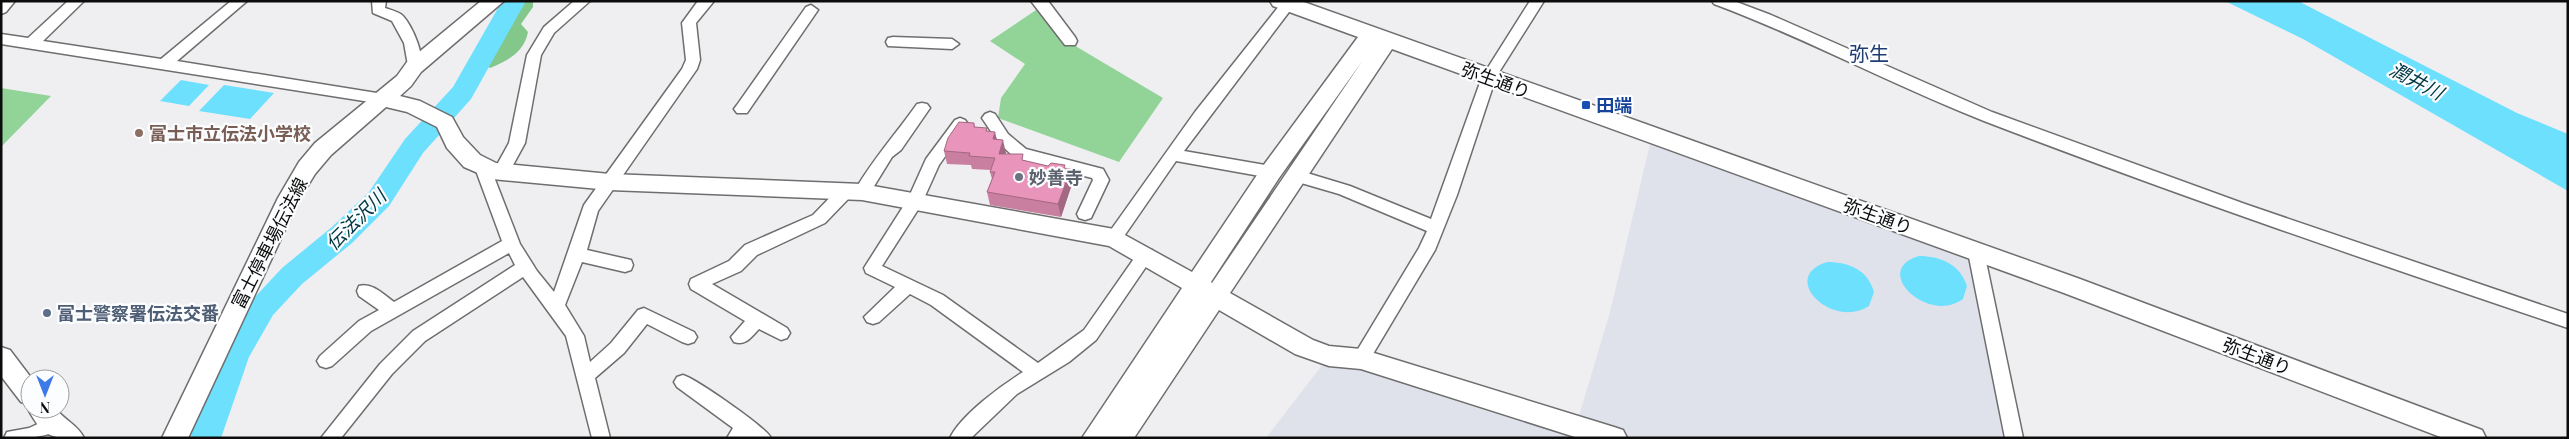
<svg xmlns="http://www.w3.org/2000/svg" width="2569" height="439" viewBox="0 0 2569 439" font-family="'Playfair Display','Noto Sans JP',serif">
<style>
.built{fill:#e0e2eb}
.green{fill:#92d498}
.forest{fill:#83c88a}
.water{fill:#6de0fe}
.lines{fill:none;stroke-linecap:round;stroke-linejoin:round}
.river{fill:#6de0fe;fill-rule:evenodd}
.street-casing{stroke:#6e6e6f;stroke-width:3}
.secondary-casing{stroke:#6e6e6f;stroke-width:3}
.street{fill:#fff;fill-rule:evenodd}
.secondary{fill:#fff;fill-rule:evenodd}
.wall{fill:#c87fa0}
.shaded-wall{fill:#a36882}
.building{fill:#e994ba;stroke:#a36882}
.transit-dot{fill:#1a4fb4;stroke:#fcfdfe;stroke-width:2}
.education-dot{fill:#8d6e63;stroke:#fcfdfe;stroke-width:2}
.worship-dot{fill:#6b7280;stroke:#fcfdfe;stroke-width:2}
.service-dot{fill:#5c6f8a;stroke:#fcfdfe;stroke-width:2}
.labels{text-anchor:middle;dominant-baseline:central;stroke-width:4.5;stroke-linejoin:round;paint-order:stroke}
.street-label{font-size:18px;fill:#0c0c0c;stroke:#fcfdfe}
.transit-label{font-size:18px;font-weight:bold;fill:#164399;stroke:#fcfdfe;text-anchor:start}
.education-label{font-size:18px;font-weight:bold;fill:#785e54;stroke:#fcfdfe;text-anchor:start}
.worship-label{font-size:18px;font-weight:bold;fill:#5b616d;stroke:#fcfdfe;text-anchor:start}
.service-label{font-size:18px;font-weight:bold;fill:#4e5e75;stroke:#fcfdfe;text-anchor:start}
.water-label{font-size:19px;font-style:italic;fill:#003743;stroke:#fcfdfe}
.quarter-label{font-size:20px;fill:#203d73;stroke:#fcfdfe}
</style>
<rect width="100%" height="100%" fill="#efeff1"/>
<path class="built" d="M1650,144L1970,257L2006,438H1266L1329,356L1576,426L1610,312Z"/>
<path class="green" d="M1039,8L1077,47L1163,98L1119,162L998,118L1001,98L1025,64L990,41Z
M1,88L51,96L1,147Z"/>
<path class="forest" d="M511,1H533V7L521,24L528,32C524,52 509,60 490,68L477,59L493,19Z"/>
<path class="water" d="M2225,1H2298L2517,113L2568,134V191L2303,39Z
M181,80L209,85L189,106L160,101Z
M224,85L274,93L250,119L199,111Z
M1919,256C1940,256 1960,264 1967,286L1963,299C1928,325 1870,270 1919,256Z
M1827,262C1849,262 1868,270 1874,292L1869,306C1832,330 1778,277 1827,262Z"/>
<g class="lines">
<path class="river" d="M502,1H526L471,99L423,153L389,206L352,243L302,284L273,315L249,357L221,438H190L220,354L253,299L282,268L332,227L369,192L405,139L453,87Z"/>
<defs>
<path id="street" d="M1,1H15L6,12L1,14Z
M68,1H84L43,41L161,59L231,1H247L177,61L383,94L388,95L391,99L388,103L383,104L1,44V34L28,38Z
M372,1H386L385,8C391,10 399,12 403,16C412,26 427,58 419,71H409L404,43L392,21L373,13Z
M574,1H590L554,33L541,55L525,143L507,176H495L493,172L509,143L527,55L544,27Z
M698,1H714L696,23L700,60L697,69L598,211L587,250L631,260L633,265L631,270L625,272L582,262L565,305L584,336L590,362L611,343L638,310L644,308L694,332L697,337L694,342L688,344L682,342L647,324L624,353L595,378L610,438H592L566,336L523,277L425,341L392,374L341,438H321L380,364L413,331L515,265L509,253L371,331L332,366L326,368L320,366L317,361L320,356L359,321L379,310L359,296L357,291L359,286C372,282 384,295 394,302L502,241L475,168L477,164H489L520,244L537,271L554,292L584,205L682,69L686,60L682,23Z
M1031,1H1048L1075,37L1077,41L1075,45H1065Z
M1283,1H1293L1295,4L1184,151L1271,166L1277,168L1279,172L1277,176L1271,178L1176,161L1120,242L1114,244L1108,242L1106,238L1108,234L1195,112Z
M1530,1H1544L1496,77L1457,195L1435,250L1367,364L1361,366L1355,364L1352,359L1355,354L1419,248L1427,231L1339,194L1291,180L1289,176L1291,172L1297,170L1350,186L1431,219L1482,77Z
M1712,1H1734L1771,15L1992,112L2245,204L2568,314V328C2372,262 2176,195 1984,121C1892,85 1806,38 1714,4Z
M811,5L818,10L747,113H737L734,109L737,105L806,7Z
M893,37L952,39L959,44L952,49L888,46L886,42L888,38Z
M922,103L927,104L930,108L901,150L892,157L868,196H856L854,192C872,160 896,134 917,104Z
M990,112L995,114L1008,134L1026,149L1103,169L1109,180L1091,218L1085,220L1079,218L1077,214L1093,180L1092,178L1015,158L998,142L982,118L985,114Z
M960,118L965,120L968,124L939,165L921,205L882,266L943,295L1038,363L1084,330L1140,250L1146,249L1152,250L1154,255L1096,340L1069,362L1017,394L971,438H950C961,415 1002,385 1023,372L931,305L910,294L879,322L873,324L867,322L864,317L895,287L866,273L864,268L908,199L926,159L955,120Z
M846,185L852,187L854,191L852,195L825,223L757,255L741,271L712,284L787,328L790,333L787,338L781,340L759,329C751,337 746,346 734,342L731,337L745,321L691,289L689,284L691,279L729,261L745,245L813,215L840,187Z
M1976,246L1982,247L1984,252L2023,438H2005L1968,252L1970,247Z
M683,375C696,379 766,427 771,438H727L733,428L677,387L674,382L677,377Z
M53,417L59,419L62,425C53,439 21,438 4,438L7,432L29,428Z"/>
<path id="secondary" d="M481,1H504L421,72L411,86L400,96L420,101L452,117L463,137L480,155L496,163L610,174L862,184L1114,229L1192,272L1263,166L1358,37L1273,6L1270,1H1301L2080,279L2482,430L2486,438H2443L2064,293L1392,49L1230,293L1313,340L1329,346L1361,349L1614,427L1623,430L1627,438H1578L1361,369L1329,366L1295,354L1219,310L1134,438H1082L1182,288L1109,246L862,200L610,190L492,179L464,167L447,148L437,127L407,112L386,107L331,155L315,174L299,200L188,438H162L278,198L299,162L315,143L397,76L407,62ZM1363,60L1212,283L1211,282L1279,178Z
M1,347L10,350L32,379H30V405L21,402L1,376Z
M30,406V409H56C64,420 78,425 84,438C51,438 44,439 28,409Z"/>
</defs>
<use href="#street" class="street-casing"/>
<use href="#secondary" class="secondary-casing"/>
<use href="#street" class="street"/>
<use href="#secondary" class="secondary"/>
</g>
<path class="wall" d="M974,123L975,127L988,131L997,139L1006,153L1005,154L1025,161L1048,166L1071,169L1073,181L1061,217L990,205L987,192L992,179L990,172L991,170L972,169L971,165L947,164L944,151Z"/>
<path class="shaded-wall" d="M995,132L998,144L993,139Z
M1003,140L1006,153L1001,167L999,154Z
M1071,169L1073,181L1061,217L1058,204Z"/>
<path class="building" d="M959,122L974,123V127L987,128L986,131L995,132L993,139L1003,140L999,154H1023L1022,160L1048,166L1051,163L1065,165L1064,168L1071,169L1058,204L987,192L995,172H990L995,158L969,156L970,153L944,151L948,138Z"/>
<rect class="transit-dot" x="1581" y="100" width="10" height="10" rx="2.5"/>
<circle class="education-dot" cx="139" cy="133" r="5"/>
<circle class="worship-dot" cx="1019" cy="177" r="5"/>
<circle class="service-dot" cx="47" cy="313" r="5"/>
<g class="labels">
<g class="street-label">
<text transform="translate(1496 80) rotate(20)">弥生通り</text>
<text transform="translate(1878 216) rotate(20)">弥生通り</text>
<text transform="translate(269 243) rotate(-63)">富士停車場伝法線</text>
<text transform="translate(2257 356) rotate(21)">弥生通り</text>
</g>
<g class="transit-label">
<text x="1596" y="105">田端</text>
</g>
<g class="education-label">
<text x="149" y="133">富士市立伝法小学校</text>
</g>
<g class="worship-label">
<text x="1029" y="177">妙善寺</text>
</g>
<g class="service-label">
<text x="57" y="313">富士警察署伝法交番</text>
</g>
<g class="water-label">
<text transform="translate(2417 80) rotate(28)">潤井川</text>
<text transform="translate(355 219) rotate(-45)">伝法沢川</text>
</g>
<g class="quarter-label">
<text x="1869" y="52">弥生</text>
</g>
</g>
<rect width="2569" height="439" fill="none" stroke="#0c0c0c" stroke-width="5"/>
<g transform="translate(45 394) rotate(180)"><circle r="24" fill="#fcfdfe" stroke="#9c9d9d"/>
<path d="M0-4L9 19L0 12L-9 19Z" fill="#3f7ae9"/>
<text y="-8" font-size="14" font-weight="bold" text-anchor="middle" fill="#0c0c0c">N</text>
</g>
</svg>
